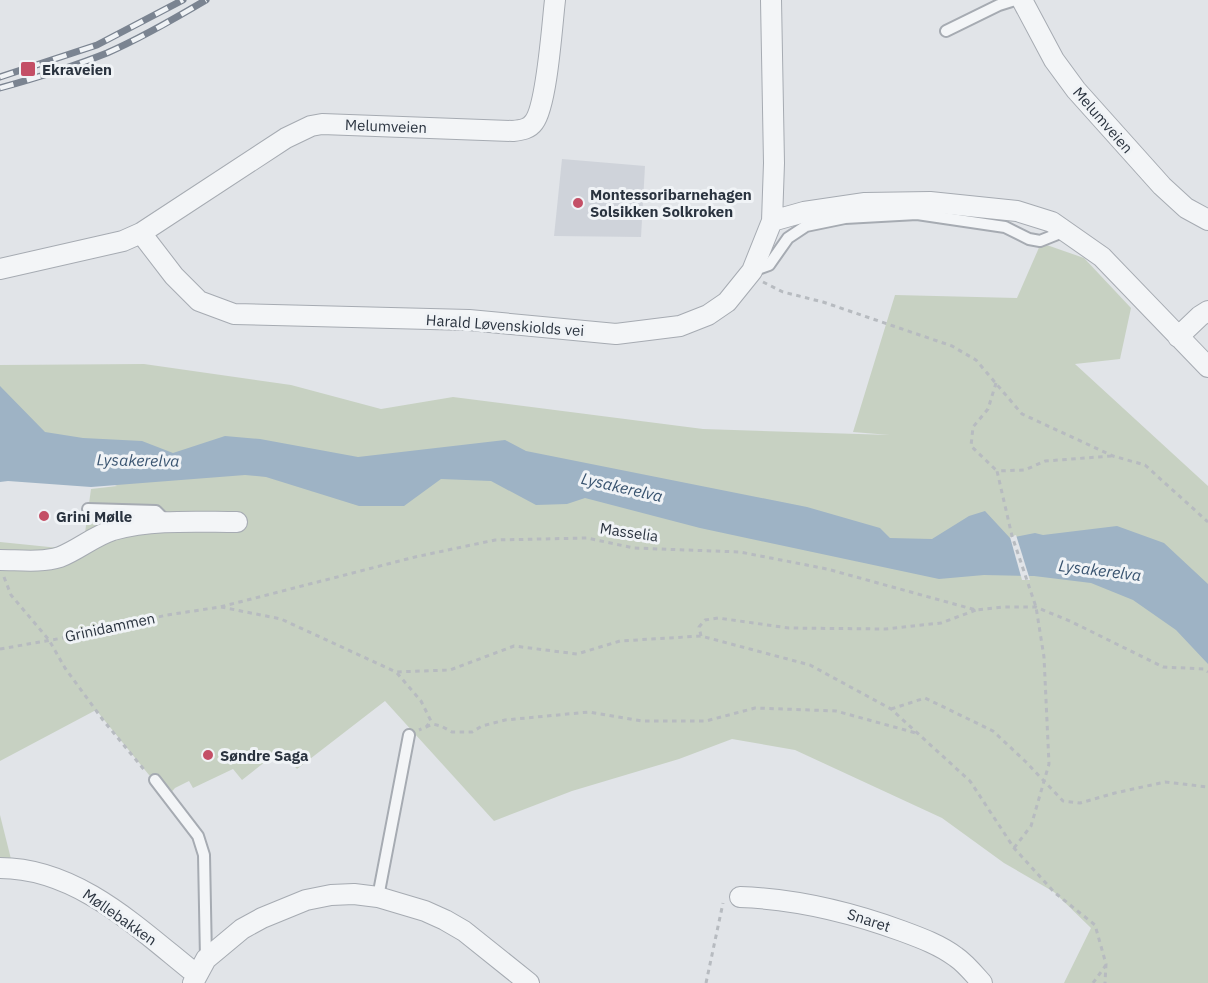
<svg xmlns="http://www.w3.org/2000/svg" width="1208" height="983" viewBox="0 0 1208 983" font-family="'IBM Plex Sans',sans-serif">
<style>
.built{fill:#cfd3da}
.green{fill:#c7d1c2}
.water{fill:#9eb3c5}
.pier{fill:#e1e4e8}
.lines{fill:none;stroke-linecap:round;stroke-linejoin:round}
.lane-casing{stroke:#a6abb2;stroke-width:14}
.street-casing{stroke:#a6abb2;stroke-width:22}
.path{stroke:#b7bbc0;stroke-width:3;stroke-dasharray:4.5 4.5;stroke-linecap:butt}
.lane{stroke:#f3f5f7;stroke-width:10}
.street{stroke:#f3f5f7;stroke-width:20}
.rail-casing{stroke:#7b8491;stroke-width:7}
.rail{stroke:#f0f3f6;stroke-width:4.5;stroke-dasharray:14;stroke-linecap:butt}
.poi-dot{fill:#c44f66;stroke:#f0f3f6;stroke-width:2}
.labels{text-anchor:middle;dominant-baseline:central;stroke-width:6;stroke-linejoin:round;paint-order:stroke}
.poi-label{font-size:15px;font-weight:bold;fill:#2a333f;stroke:#f0f3f6;text-anchor:start}
.street-label{font-size:15px;fill:#2a333f;stroke:#f0f3f6}
.water-label{font-size:16px;font-style:italic;fill:#38536f;stroke:#f0f3f6}
</style>
<rect width="100%" height="100%" fill="#e1e4e8"/>
<path class="built" d="M562,159L645,166L641,237L554,236Z"/>
<path class="green" d="M1041,243L1084,258L1131,308L1120,359L1075,364L1208,486V983H1064L1091,928L1054,892L1004,863L942,818L795,750L732,739L679,759L572,791L494,821L385,701L297,769L280,750L242,780L233,769L193,788L189,781L175,788L167,797L96,710L0,761V542L79,550L85,533L91,489L117,486L54,459L0,395V365L144,364L291,385L381,409L453,397L703,429L890,435L853,432L895,295L1017,298Z
M0,815L12,863L0,862Z"/>
<path class="water" d="M0,386L45,432L83,438L142,441L173,453L225,436L260,439L358,457L505,440L526,451L807,507L880,528L890,538L932,539L969,516L985,511L1010,538L1035,533L1043,535L1117,526L1164,543L1208,584V664L1176,630L1133,600L1091,583L1034,576L984,575L939,579L700,528L585,498L567,504L536,505L491,481L441,479L404,506H359L266,477L245,475L91,487L8,481L0,482Z"/>
<path class="pier" d="M1016,535L1030,580H1022L1010,537Z"/>
<g class="lines">
<defs>
<path id="lane" d="M946,31L999,5L1015,0
M752,271L769,265L788,238L806,226L845,218L917,214L1005,227L1029,239L1040,241L1065,231
M88,509L156,511L167,522
M155,780L198,836L204,855L206,959
M378,897L409,735"/>
<path id="street" d="M1022,0L1054,60L1076,90L1162,186L1186,208L1208,220
M772,221L804,212L865,203L930,202L1017,211L1052,222L1102,257L1208,367
M141,233L286,138L311,126L322,124L513,131C522,130 529,129 534,122C547,105 552,25 555,0
M0,269L123,241L141,233L174,276L199,301L234,314L469,320L616,334L680,326L708,315L727,302L752,271L772,221L774,163L771,0
M1178,337L1200,316L1208,311
M0,560C19,560 41,563 60,557C78,550 94,536 113,530C154,519 196,522 237,522
M0,868C78,868 139,929 197,975
M740,897C796,899 850,912 902,931C921,938 940,945 956,957C965,963 974,974 982,983
M193,983L206,959L242,929L262,918L306,900L331,895L354,894L378,897L425,911L445,920L464,931L529,983"/>
</defs>
<use href="#lane" class="lane-casing"/>
<use href="#street" class="street-casing"/>
<path class="path" d="M763,282L783,292L823,302L952,346L976,360L1022,414L1113,456L1145,465L1208,522
M996,383L988,409L973,427L971,446L997,471
M4,577L11,595L49,640L65,668L103,720L146,772
M221,607L281,619L396,672L450,670L514,646L577,654L620,641L701,636L810,665L891,709L970,781L1014,848L1054,892L1095,925L1106,964L1105,983
M701,636L699,627L705,620L718,618L789,628L885,629L941,623L976,610
M0,649L74,636L167,615L220,607L415,557L495,540L587,538L634,548L740,552L827,569L976,610L1004,607H1036L1072,622L1163,667L1204,669L1208,672
M397,673L421,701L431,721L426,727L419,730
M891,709L925,698L993,731L1026,762L1063,801L1080,803L1115,793L1165,782L1208,787
M426,727L433,724L441,726L452,732H472L482,726L505,720L589,712L642,721H706L755,708L836,711L916,733
M1014,848L1031,826L1049,764L1044,657L1036,607L1012,536L997,471L1025,470L1045,461L1112,456
M706,983L723,903
M1093,983L1106,965"/>
<use href="#lane" class="lane"/>
<use href="#street" class="street"/>
<defs>
<path id="rail" d="M0,77L97,45L183,0
M0,88C36,78 72,67 107,53C141,38 174,19 206,0"/>
</defs>
<use href="#rail" class="rail-casing"/>
<use href="#rail" class="rail"/>
</g>
<g class="poi-dot">
<rect x="20" y="61" width="16" height="16" rx="3"/>
<circle cx="578" cy="203" r="6"/>
<circle cx="44" cy="516" r="6"/>
<circle cx="208" cy="755" r="6"/>
</g>
<g class="labels">
<g class="poi-label">
<text x="42" y="69">Ekraveien</text>
<text x="590" y="194">Montessoribarnehagen<tspan x="590" dy="17">Solsikken Solkroken</tspan></text>
<text x="56" y="516">Grini Mølle</text>
<text x="220" y="755">Søndre Saga</text>
</g>
<g class="street-label">
<text transform="translate(1103 120) rotate(49)">Melumveien</text>
<text transform="translate(386 126) rotate(2)">Melumveien</text>
<text transform="translate(505 325) rotate(4)">Harald Løvenskiolds vei</text>
<text transform="translate(629 532) rotate(8)">Masselia</text>
<text transform="translate(110 627) rotate(-12)">Grinidammen</text>
<text transform="translate(120 917) rotate(35)">Møllebakken</text>
<text transform="translate(869 920) rotate(18)">Snaret</text>
</g>
<g class="water-label">
<text transform="translate(138 460) rotate(1)">Lysakerelva</text>
<text transform="translate(622 487) rotate(13)">Lysakerelva</text>
<text transform="translate(1100 570) rotate(7)">Lysakerelva</text>
</g>
</g>
</svg>
